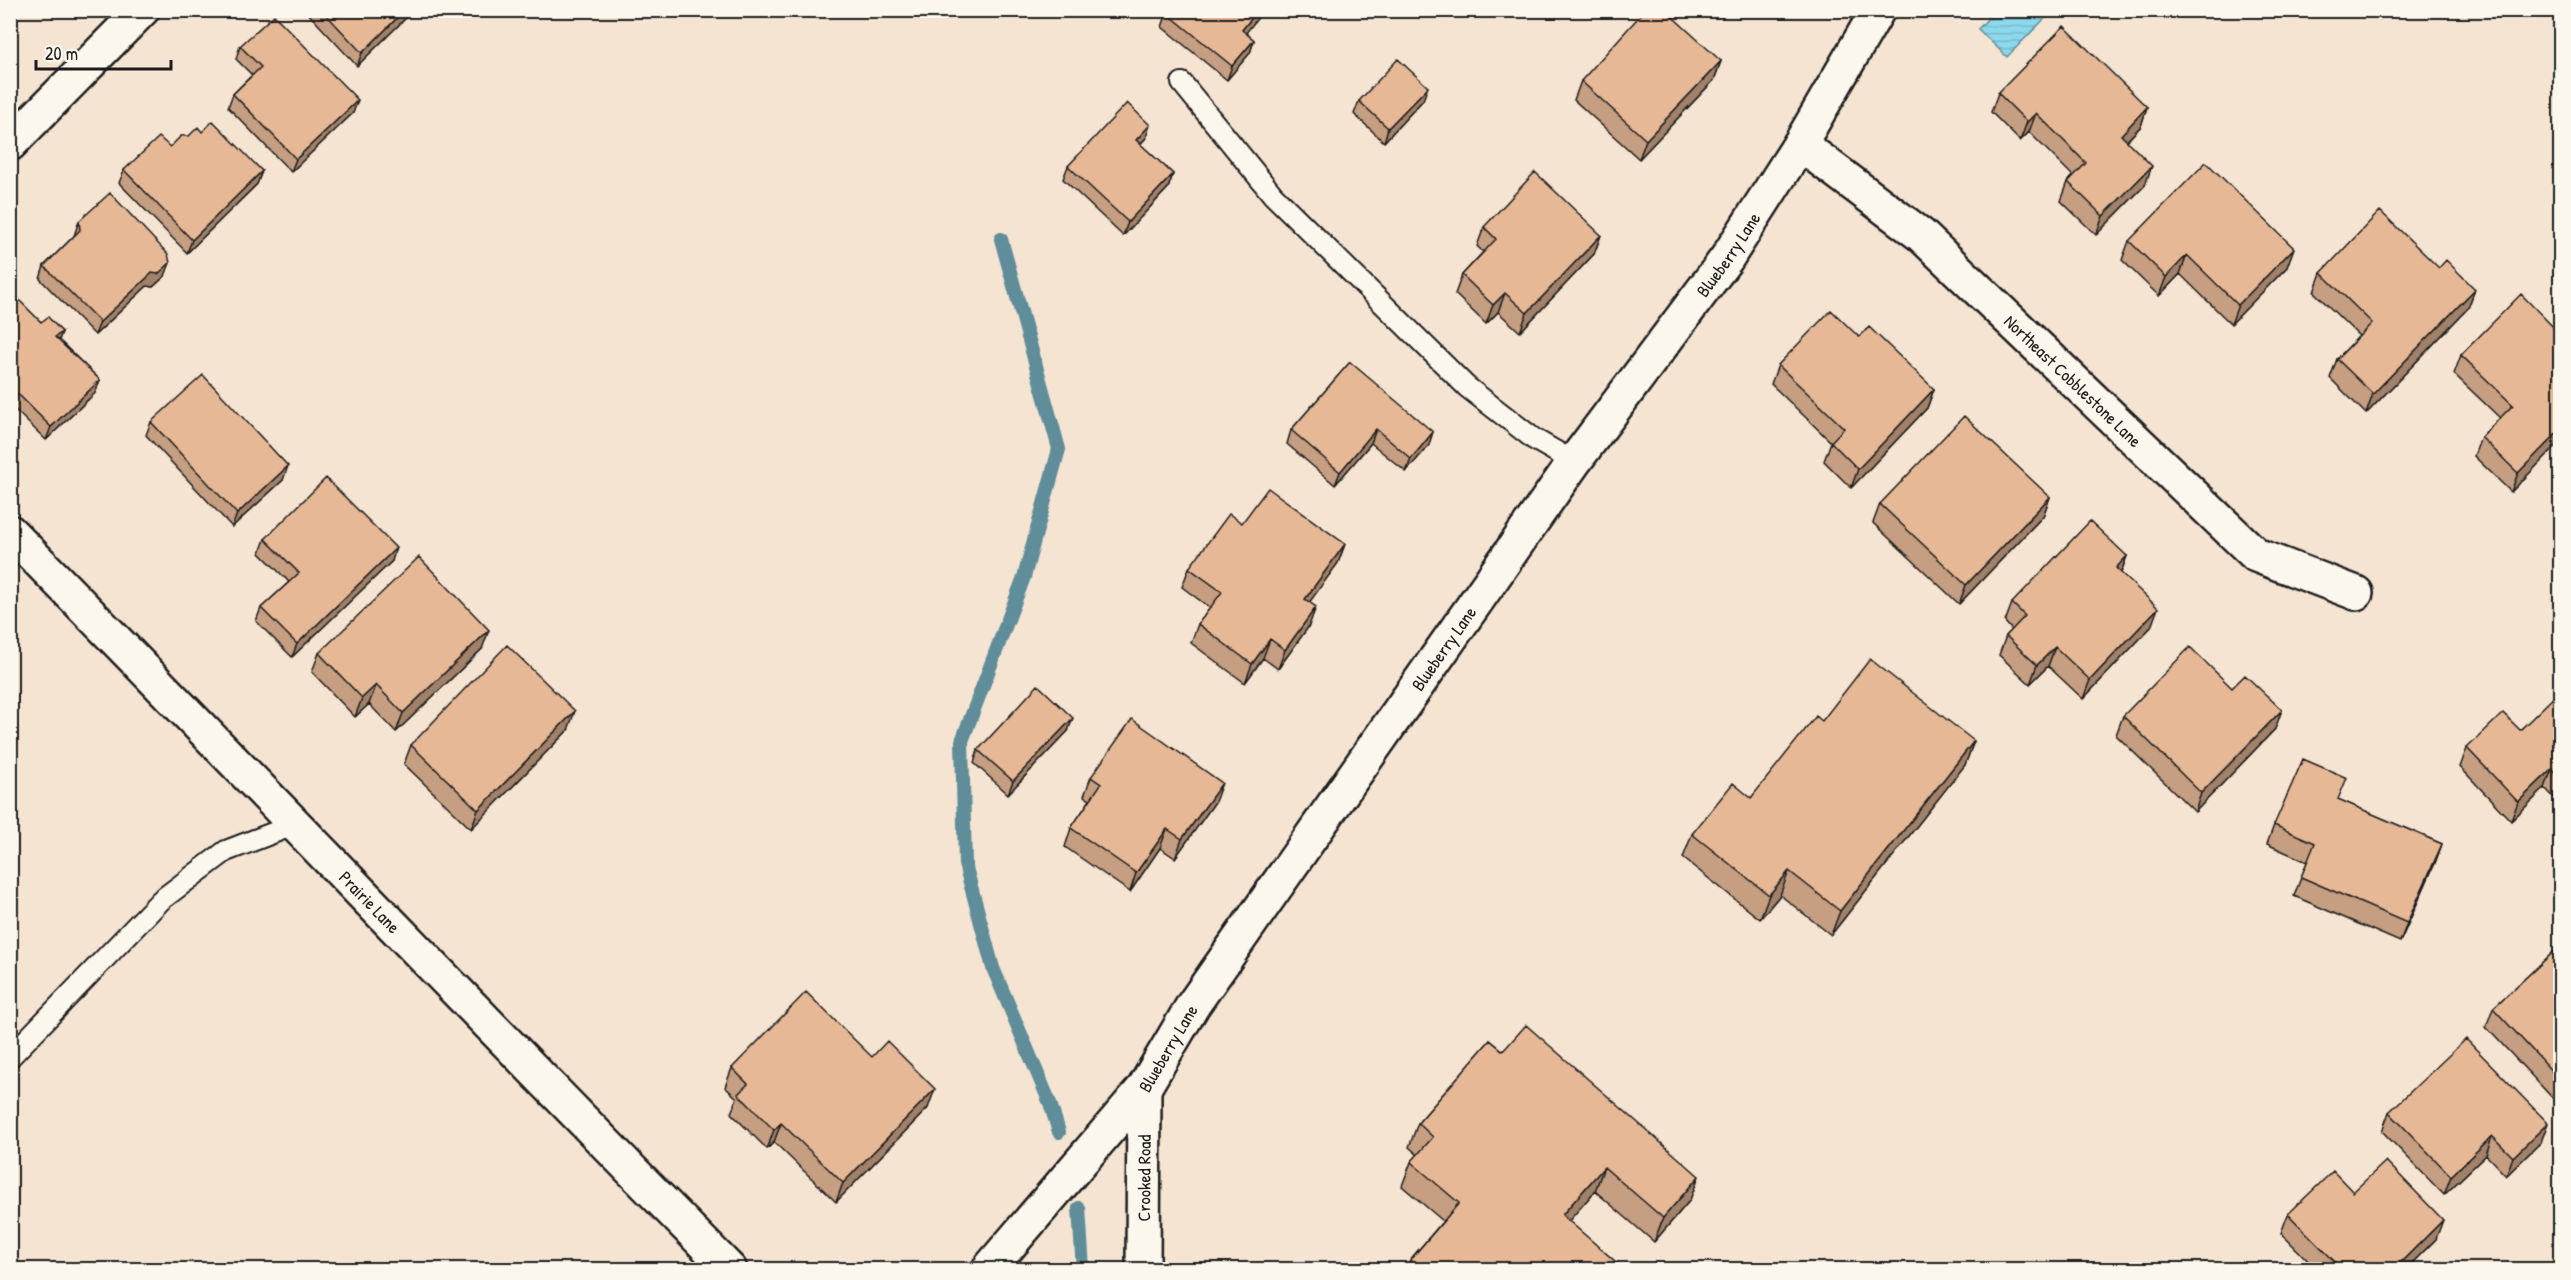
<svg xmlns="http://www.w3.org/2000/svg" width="2571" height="1280" viewBox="0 0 2571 1280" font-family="'Patrick Hand',sans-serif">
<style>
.water{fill:url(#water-rules);stroke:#5f8d99;stroke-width:1.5}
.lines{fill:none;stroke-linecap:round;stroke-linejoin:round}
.stream{stroke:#5f8d99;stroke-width:14}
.lane-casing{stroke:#1c1c1c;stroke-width:24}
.street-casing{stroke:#1c1c1c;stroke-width:38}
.lane{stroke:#fbf7ec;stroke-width:20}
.street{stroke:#fbf7ec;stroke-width:33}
.wall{fill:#c69e81;stroke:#1c1c1c;stroke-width:1.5}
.shaded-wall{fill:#a18169;stroke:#1c1c1c;stroke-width:1.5}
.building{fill:#e6b896;stroke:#1c1c1c;stroke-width:1.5}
.labels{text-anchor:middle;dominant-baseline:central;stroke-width:5;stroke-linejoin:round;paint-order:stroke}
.street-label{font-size:18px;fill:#1c1c1c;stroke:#fbf7ec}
</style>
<defs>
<pattern id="water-rules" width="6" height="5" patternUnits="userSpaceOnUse" patternTransform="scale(1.5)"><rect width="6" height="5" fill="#8cd8ec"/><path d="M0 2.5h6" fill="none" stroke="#78b9ca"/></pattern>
</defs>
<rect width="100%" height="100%" fill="#f5e4d2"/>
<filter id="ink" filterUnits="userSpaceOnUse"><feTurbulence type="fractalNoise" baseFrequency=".0167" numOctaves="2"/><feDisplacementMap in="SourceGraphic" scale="12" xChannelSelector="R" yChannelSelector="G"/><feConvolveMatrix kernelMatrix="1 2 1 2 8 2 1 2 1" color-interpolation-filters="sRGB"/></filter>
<g filter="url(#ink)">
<path class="water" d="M1996,10H2052V11L2007,57L1978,29Z"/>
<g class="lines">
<path class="stream" d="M1001,239L1059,449L1024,577L962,741L965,864L993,968L1050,1103L1059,1132
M1079,1208L1083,1270"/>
<defs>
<path id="lane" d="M1182,83L1273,195L1467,387L1534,439L1574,462
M10,1057L161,900L226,851L296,824"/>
<g id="street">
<path d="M10,144L142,10"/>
<path id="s1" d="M1800,144L1921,235L2256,555L2356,593"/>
<path id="s2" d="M10,532C251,777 488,1026 730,1270"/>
<path id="s3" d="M988,1270L1144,1088L1193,1005L1574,462L1727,258L1800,144L1878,10"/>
<path id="s4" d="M1143,1270L1144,1088"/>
</g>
</defs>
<use href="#lane" class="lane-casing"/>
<use href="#street" class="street-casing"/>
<use href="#lane" class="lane"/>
<use href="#street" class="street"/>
</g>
<path class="wall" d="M305,10H414L357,66Z
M1167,13L1246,33L1254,40L1250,53L1227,80L1162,27Z
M240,46L353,113L291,172L228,107L233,94L252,75L236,59Z
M1721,61L1714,80L1639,159L1574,100L1581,81Z
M1998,93L2147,107L2141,126L2127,141L2145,185L2096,235L2061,201L2068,182L2073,176L2029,132L2020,141L1991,112Z
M1423,100L1384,142L1354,114L1359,101Z
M189,136L262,171L257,184L187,253L119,183L124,170L170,147Z
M1146,138L1140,144L1173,174L1168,188L1123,236L1063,179L1068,166Z
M79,221L165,276L153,287L147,286L95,335L40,279L44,266L74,236Z
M1484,227L1601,235L1594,254L1520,332L1498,312L1486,324L1455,294L1462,275L1483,252L1477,246Z
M2129,241L2287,267L2231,324L2180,274L2159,296L2122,260Z
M2439,268L2475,289L2468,308L2366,414L2330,378L2337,359L2359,336L2314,292L2321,273Z
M10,293L41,322L62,332L59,340L100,380L95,393L46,440L10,405Z
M1859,337L1934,389L1927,408L1851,488L1824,461L1831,442L1771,384L1778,365Z
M2461,355L2560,442L2511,492L2474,456L2481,437L2500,418L2454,374Z
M1350,362L1429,445L1406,472L1371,443L1335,485L1287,444L1291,430Z
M151,422L283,480L232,527L146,435Z
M2050,497L2043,516L1959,604L1873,523L1880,504Z
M1242,523L1345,544L1338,563L1309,602V626L1278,669L1263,658L1245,683L1191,643L1198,624L1210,608L1182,587L1189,568Z
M265,539L392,561L292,657L256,621L261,608L289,582L260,553Z
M2127,556L2121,573L2151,627L2083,699L2048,666L2030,684L1999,655L2006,636L2012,630L2005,622L2012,603Z
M482,649L396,732L369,704L355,717L312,672L319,653Z
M2560,680V804L2545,788L2511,821L2460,767L2467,748L2520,730L2559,693L2557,690Z
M2232,688L2275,729L2195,812L2116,735L2123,716Z
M1822,721L1974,741L1965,765L1831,935L1780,895L1760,919L1683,858L1692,834L1751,798Z
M568,730L471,829L404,764L411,745Z
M1068,731L1008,794L974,763L978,750Z
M1091,777L1215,802L1175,858L1160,848L1130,892L1065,847L1071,828L1090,800L1084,796Z
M2339,800L2442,844L2435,863L2400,942L2294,896L2307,862L2267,844L2274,825Z
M2560,946V1106L2486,1027L2493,1008Z
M1490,1040L1690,1200L1654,1242L1595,1191L1568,1221L1624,1269H1406L1410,1260L1443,1221L1402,1186L1411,1162L1418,1155L1409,1147L1418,1123Z
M872,1057L928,1108L836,1202L774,1142L767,1149L731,1113L737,1098L725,1087L732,1068Z
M2389,1112L2541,1142L2506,1176L2486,1155L2444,1195L2382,1131Z
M2353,1192L2436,1239L2406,1269H2316L2281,1233L2288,1214Z"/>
<path class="shaded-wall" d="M405,10H414L357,66L362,53Z
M1258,10H1264L1238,43L1242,30Z
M1254,40L1250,53L1227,80L1232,66Z
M1721,61L1714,80L1639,159L1646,140Z
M1428,87L1423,100L1384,142L1388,128Z
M358,100L353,113L291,172L296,159Z
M2147,107L2141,126L2114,154L2121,135Z
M2036,113L2029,132L2020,141L2027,122Z
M1150,125L1146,138L1131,153L1136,140Z
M2152,166L2145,185L2096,235L2103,216Z
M262,171L257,184L187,253L192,240Z
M1173,174L1168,188L1123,236L1128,222Z
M1601,235L1594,254L1520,332L1527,313Z
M2294,248L2287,267L2231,324L2238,305Z
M2187,255L2180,274L2159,296L2166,277Z
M170,263L165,276L153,287L147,286L95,335L100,322L152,273Z
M2475,289L2468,308L2366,414L2373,394Z
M1505,293L1498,312L1486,324L1493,305Z
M62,332L57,345L55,337Z
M100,380L95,393L46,440L51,427Z
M1934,389L1927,408L1851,488L1858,469Z
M1376,429L1371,443L1335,485L1340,472Z
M2560,430V442L2511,492L2518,473Z
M1433,432L1429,445L1406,472L1411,459Z
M288,466L283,480L232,527L237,514Z
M2050,497L2043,516L1959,604L1966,585Z
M1345,544L1338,563L1298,618L1305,599Z
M396,548L392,561L292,657L297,644Z
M2127,556L2120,575L2116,568Z
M1316,607L1309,626L1278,669L1285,650Z
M2158,608L2151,627L2083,699L2090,680Z
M489,630L482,649L396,732L403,713Z
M1270,639L1263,658L1245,683L1252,664Z
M2055,647L2048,666L2030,684L2037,665Z
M376,685L369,704L355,717L362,698Z
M2282,710L2275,729L2195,812L2201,793Z
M575,711L568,730L471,829L478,810Z
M1073,718L1068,731L1008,794L1013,781Z
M1974,741L1965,765L1831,935L1840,911Z
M2552,769L2545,788L2511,821L2518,802Z
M1222,783L1215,802L1175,858L1182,839Z
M1167,829L1160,848L1130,892L1136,873Z
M2442,844L2435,863L2400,942L2407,923Z
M1789,871L1780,895L1760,919L1769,895Z
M935,1089L928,1108L836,1202L843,1183Z
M781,1123L774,1142L767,1149L774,1130Z
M2548,1123L2541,1142L2506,1176L2513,1157Z
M2492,1136L2486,1155L2444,1195L2451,1176Z
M1604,1167L1595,1191L1553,1239L1562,1215Z
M1699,1176L1690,1200L1654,1242L1663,1218Z
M2443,1220L2436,1239L2406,1269H2394Z"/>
<path class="building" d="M322,10H405L362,53Z
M1170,10H1258L1242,30L1254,40L1232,66L1167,13Z
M1645,10H1665L1721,61L1646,140L1581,81Z
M274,15L358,100L296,159L233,94L261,67L240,46Z
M2064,26L2147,107L2121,135L2152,166L2103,216L2068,182L2086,163L2036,113L2027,122L1998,93Z
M1398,59L1428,87L1388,128L1359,101Z
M1127,103L1150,125L1136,140L1173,174L1128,222L1068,166Z
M213,121L262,171L192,240L124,170L159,137L170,147L181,136H189L198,127L202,132Z
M2206,162L2294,248L2238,305L2187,255L2166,277L2129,241Z
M1535,172L1601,235L1527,313L1505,293L1493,305L1462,275L1496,239L1484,227Z
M110,193L168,254L170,263L158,274L152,273L100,322L44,266L80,230L79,221Z
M2380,211L2439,268L2446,260L2475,289L2373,394L2337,359L2372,323L2321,273Z
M11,292L41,322L48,317L62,332L55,337L100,380L51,427L14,390L10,393Z
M2521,294L2560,334V430L2518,473L2481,437L2513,405L2461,355Z
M1831,310L1859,337L1869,327L1934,389L1858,469L1831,442L1844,428L1778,365Z
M1350,362L1433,432L1411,459L1376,429L1340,472L1291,430Z
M203,375L288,466L237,514L151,422Z
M1964,416L2050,497L1966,585L1880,504Z
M326,478L396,548L297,644L261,608L299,573L265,539Z
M1268,488L1345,544L1305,599L1316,607L1285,650L1270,639L1252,664L1198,624L1222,592L1189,568L1229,514L1242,523Z
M2090,521L2127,556L2116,568L2158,608L2090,680L2055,647L2037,665L2006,636L2025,616L2012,603Z
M419,557L489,630L403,713L376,685L362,698L319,653Z
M507,645L575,711L478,810L411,745Z
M2190,647L2232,688L2245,675L2282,710L2201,793L2123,716Z
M1870,659L1974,741L1840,911L1789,871L1769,895L1692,834L1733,783L1751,798L1816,716L1822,721Z
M1038,685L1073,718L1013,781L978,750Z
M2560,691V778L2552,769L2518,802L2467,748L2503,713L2520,730Z
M1132,719L1222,783L1182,839L1167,829L1136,873L1071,828L1101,784L1091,777Z
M2303,759L2347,778L2338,799L2442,844L2407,923L2301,877L2315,843L2274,825Z
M2560,946V1080L2493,1008Z
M806,992L872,1057L887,1041L935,1089L843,1183L781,1123L774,1130L738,1094L748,1084L732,1068Z
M1526,1025L1699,1176L1663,1218L1604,1167L1562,1215L1624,1269H1421L1410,1260L1459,1203L1411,1162L1433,1137L1418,1123L1490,1040L1503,1051Z
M2466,1039L2548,1123L2513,1157L2492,1136L2451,1176L2389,1112Z
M2386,1161L2443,1220L2394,1269H2342L2288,1214L2333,1171L2353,1192Z"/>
</g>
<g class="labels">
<g class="street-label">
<text stroke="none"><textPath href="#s3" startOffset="1258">Blueberry Lane</textPath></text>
<text stroke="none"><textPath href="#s1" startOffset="362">Northeast Cobblestone Lane</textPath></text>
<text stroke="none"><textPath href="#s3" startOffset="772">Blueberry Lane</textPath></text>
<text stroke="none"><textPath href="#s2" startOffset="516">Prairie Lane</textPath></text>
<text stroke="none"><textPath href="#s3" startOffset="286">Blueberry Lane</textPath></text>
<text stroke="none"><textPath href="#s4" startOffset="92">Crooked Road</textPath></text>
</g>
</g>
<rect width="2571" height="1280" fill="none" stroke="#fbf7ec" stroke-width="36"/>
<rect x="18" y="18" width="2535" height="1244" fill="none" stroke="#1c1c1c" stroke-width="2" filter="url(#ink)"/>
<path d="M36 60v9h135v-9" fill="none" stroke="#1c1c1c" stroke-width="3"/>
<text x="45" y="60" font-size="18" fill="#1c1c1c" stroke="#fbf7ec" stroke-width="4.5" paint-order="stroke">20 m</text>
</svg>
